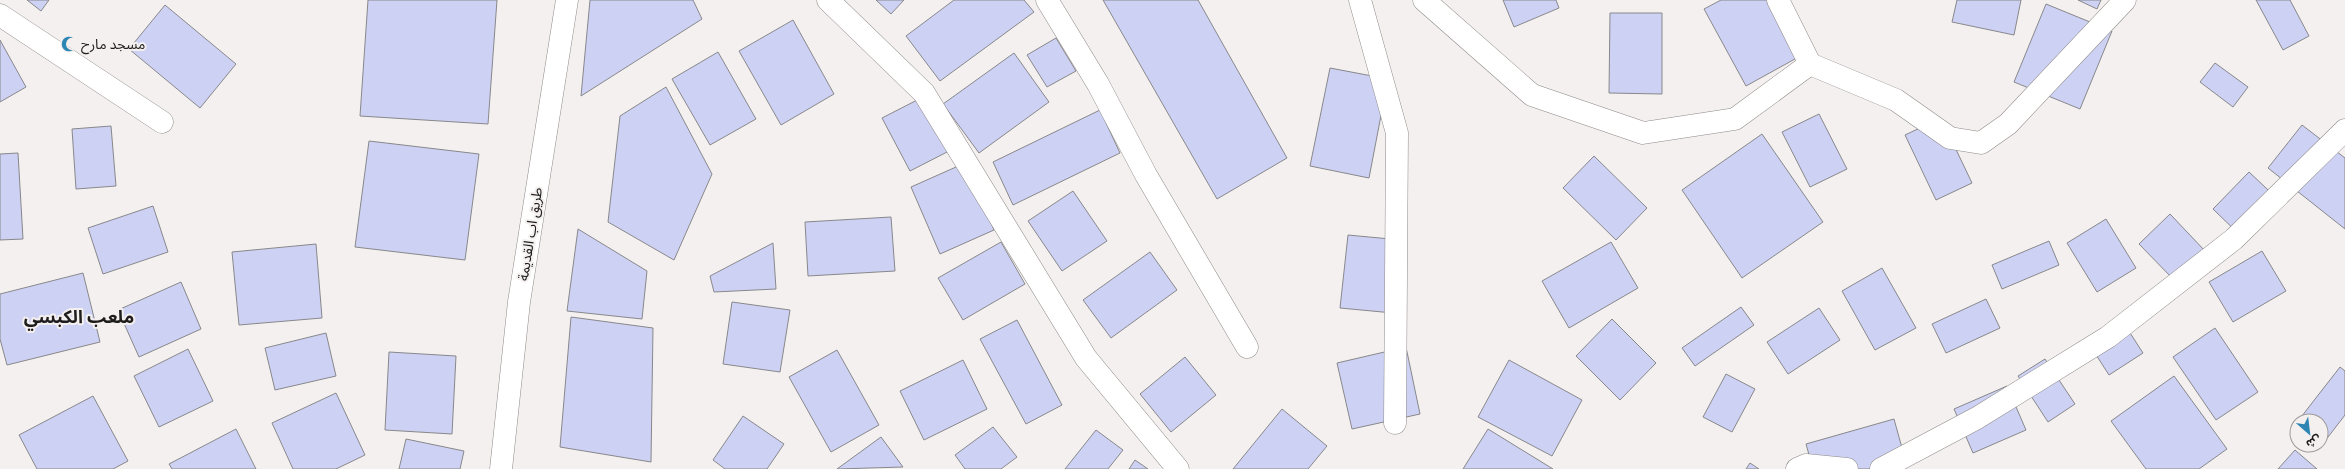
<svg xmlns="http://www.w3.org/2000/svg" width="2345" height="469" viewBox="0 0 2345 469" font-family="'IBM Plex Sans','Noto Sans Arabic',sans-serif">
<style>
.building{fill:#cdd1f4;stroke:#88888b}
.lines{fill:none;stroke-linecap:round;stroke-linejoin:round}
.minor-casing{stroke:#8e8a88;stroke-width:23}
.tertiary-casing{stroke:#8e8a88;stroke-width:23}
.minor{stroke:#fff;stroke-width:22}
.tertiary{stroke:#fff;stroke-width:22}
.labels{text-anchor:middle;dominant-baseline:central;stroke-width:4;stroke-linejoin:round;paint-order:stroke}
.poi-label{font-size:14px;fill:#1e1c1c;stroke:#f4f0ef;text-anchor:start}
.street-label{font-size:14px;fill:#1e1c1c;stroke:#f4f0ef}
.district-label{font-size:18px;font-weight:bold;fill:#1e1c1c;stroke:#f4f0ef}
</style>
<rect width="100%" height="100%" fill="#f4f0ef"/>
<path class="building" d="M27,0H49L41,11Z
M368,0H497L488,124L360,116Z
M590,0H693L702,19L581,96Z
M876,0H904L891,14Z
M954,0H1024L1034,12L940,81L906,36Z
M1103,0H1198L1287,158L1217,199Z
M1503,0H1556L1559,8L1514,27Z
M1721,0H1774L1804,54L1746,86L1704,9Z
M1957,0H2021L2014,35L1952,22Z
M2078,0H2101L2097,9Z
M2256,0H2290L2309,36L2283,50Z
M2046,4L2112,31L2080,109L2014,82Z
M165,5L236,64L200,108L129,49Z
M1610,13H1662V94L1609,93Z
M793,20L834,94L781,125L739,51Z
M1056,38L1076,71L1047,87L1027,55Z
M0,40L26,87L0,102Z
M718,52L756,119L710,145L672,79Z
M1014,53L1049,102L979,153L943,104Z
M2215,63L2248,87L2233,107L2200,82Z
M1330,68L1388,79L1369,178L1310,166Z
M666,87L712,174L674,260L608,222L620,116Z
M923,97L951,150L910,171L882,118Z
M1100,110L1120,153L1013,205L993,162Z
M1819,114L1847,169L1810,187L1782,132Z
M1941,118L1972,183L1936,200L1905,135Z
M2302,125L2345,158V229L2268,168Z
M111,126L116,186L76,189L72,129Z
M1762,134L1823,222L1742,278L1682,190Z
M369,141L479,154L465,260L355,247Z
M18,153L23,239L0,240V154Z
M1594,156L1647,208L1616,240L1563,188Z
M965,163L994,230L940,254L911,187Z
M2249,172L2282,203L2245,240L2213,209Z
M1073,191L1107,241L1062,271L1028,221Z
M153,206L168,252L103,274L88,228Z
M2170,214L2206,252L2175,281L2139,244Z
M891,217L895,271L808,276L805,222Z
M2106,219L2136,268L2097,292L2067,243Z
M578,229L647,271L642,319L567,311Z
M1348,235L1401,240L1393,313L1340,308Z
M2049,241L2059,265L2002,289L1992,265Z
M1001,242L1025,284L963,320L938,278Z
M1611,242L1638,288L1569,328L1542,281Z
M773,243L776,289L714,292L710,276Z
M316,244L322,318L239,325L232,252Z
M2262,251L2286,291L2233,322L2209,282Z
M1150,252L1177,290L1111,338L1083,300Z
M1882,268L1916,328L1875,350L1842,291Z
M83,273L100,342L7,365L0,339V294Z
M181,282L201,329L139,357L118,310Z
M1986,299L2000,328L1946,353L1932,324Z
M732,302L790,310L780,372L723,364Z
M1741,307L1754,325L1695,366L1682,348Z
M1819,308L1840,340L1788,374L1767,342Z
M571,317L653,328L651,462L560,447Z
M1612,319L1656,363L1620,400L1576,356Z
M1017,320L1062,405L1026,424L980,339Z
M2125,325L2143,353L2109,375L2091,347Z
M2215,328L2258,392L2216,420L2173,357Z
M326,333L336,376L275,390L265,348Z
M1406,347L1420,414L1352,429L1337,363Z
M188,349L213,401L159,427L134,376Z
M837,350L879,425L831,452L789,377Z
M389,352L456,356L452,434L385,430Z
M1185,357L1216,395L1171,432L1140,394Z
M2045,359L2075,404L2048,422L2018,376Z
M963,360L987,409L924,440L900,391Z
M1509,360L1582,400L1552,456L1478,417Z
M2340,367L2345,371V415L2318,450L2311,445H2321V421H2298Z
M1726,374L1755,389L1732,432L1703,417Z
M2174,376L2227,449L2199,469H2146L2111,421Z
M2007,386L2026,430L1973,453L1954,409Z
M336,393L365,455L336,469H293L272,423Z
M93,396L128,461L113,469H37L19,435Z
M1282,409L1327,446L1308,469H1233Z
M743,416L784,444L767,469H725L713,460Z
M1894,419L1907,466L1895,469H1813L1806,444Z
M2297,422V434L2291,429Z
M993,427L1017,457L1001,469H965L955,455Z
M236,429L256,469H172L169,464Z
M1488,429L1553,469H1463Z
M1096,430L1123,450L1108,469H1065Z
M881,437L903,467L837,469Z
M406,439L464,451L460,469H399Z
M2295,450L2317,469H2278Z
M1135,460L1148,469H1129Z
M1750,463L1759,469H1746Z"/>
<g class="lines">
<defs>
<path id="minor" d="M828,0L924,93L1086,358L1178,469
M1047,0L1098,84L1146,175L1247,347
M1360,0L1397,133L1395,423
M1424,0L1532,95L1643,133L1735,119L1810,64
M1778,0L1810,64L1896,100L1950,138L1981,143L2008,124L2125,0
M0,15L162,122
M1797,469L1806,465L1847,469
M1881,469L1977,418L2108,337L2234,239L2345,130"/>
<path id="tertiary" d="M501,469L519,302L567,0"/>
</defs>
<use href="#minor" class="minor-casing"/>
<use href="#tertiary" class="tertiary-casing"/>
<use href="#minor" class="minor"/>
<use href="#tertiary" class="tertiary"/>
</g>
<defs>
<symbol id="mosque-bare" viewBox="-9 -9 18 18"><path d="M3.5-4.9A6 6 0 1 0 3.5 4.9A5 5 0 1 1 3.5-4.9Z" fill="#2c85b3" stroke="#f4f0ef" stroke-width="2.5" paint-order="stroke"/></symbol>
</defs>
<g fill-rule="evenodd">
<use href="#mosque-bare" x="58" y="33" width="22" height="22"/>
</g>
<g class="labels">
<g class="poi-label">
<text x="81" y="44">مسجد مارح</text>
</g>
<g class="street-label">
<text transform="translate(530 234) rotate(-81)">طريق اب القديمة</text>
</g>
<g class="district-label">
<text x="79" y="316">ملعب الكبسي</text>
</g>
</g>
<g transform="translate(2309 433) rotate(152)"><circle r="19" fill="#f4f0ef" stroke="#9e9b9b"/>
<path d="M0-3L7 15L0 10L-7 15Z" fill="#2c85b3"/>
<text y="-6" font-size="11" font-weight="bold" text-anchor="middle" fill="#1e1c1c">ش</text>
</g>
</svg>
